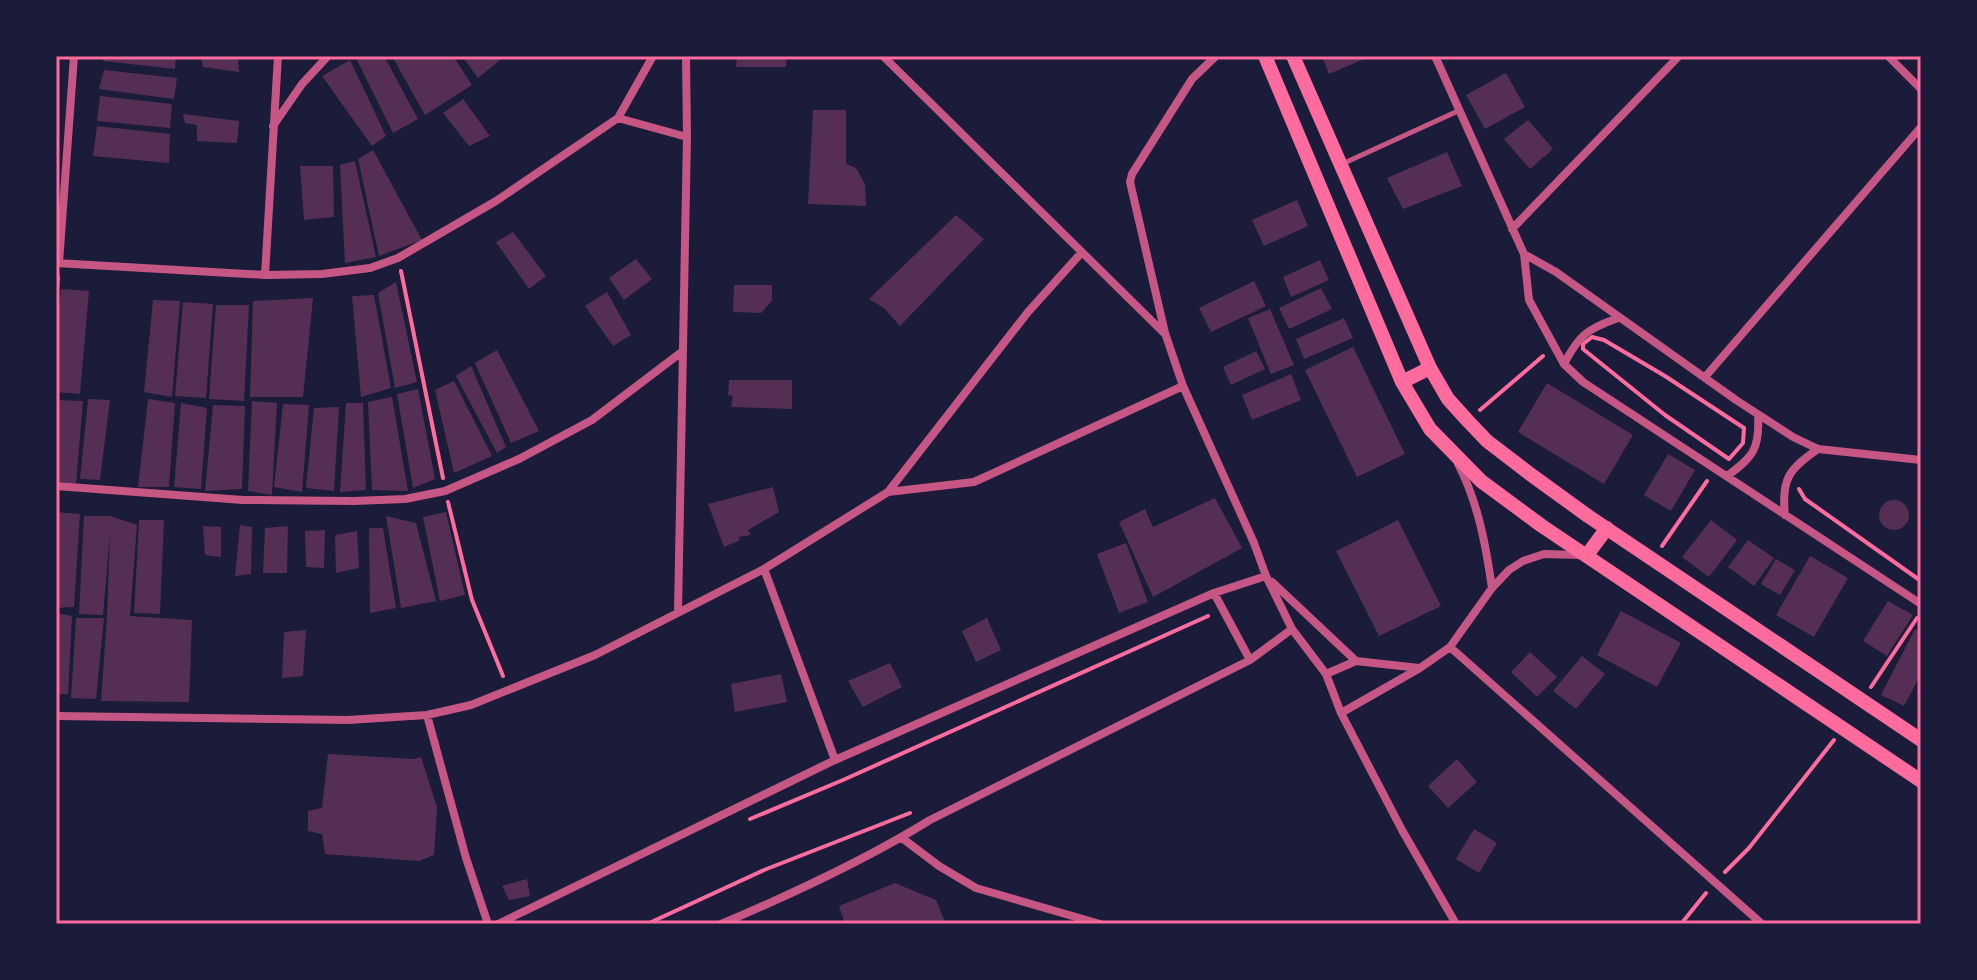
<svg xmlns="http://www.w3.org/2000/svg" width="1977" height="980" viewBox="0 0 1977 980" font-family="Barlow,sans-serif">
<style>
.building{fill:#542f53}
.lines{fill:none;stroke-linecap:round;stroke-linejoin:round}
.path{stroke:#ff6b9d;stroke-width:4}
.service{stroke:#c65784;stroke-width:5}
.minor{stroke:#c65784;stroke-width:8}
.secondary{stroke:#ff6b9d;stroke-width:14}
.neatline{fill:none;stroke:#ff6b9d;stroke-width:3}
</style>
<rect width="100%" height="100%" fill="#1b1b3a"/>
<path class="building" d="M104,56H176L175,69L103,61Z
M201,56H238L239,72L203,67Z
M355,56H384L418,119L393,133Z
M392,56H453L472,85L425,115Z
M462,56H505L478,78Z
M737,56H787L786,67H736Z
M1322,56H1371L1329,74Z
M350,60L386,136L372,146L322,76Z
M104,70L177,78L174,99L99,89Z
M1506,73L1525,107L1485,129L1466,95Z
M100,96L172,104L170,128L97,121Z
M463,99L490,136L469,146L443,113Z
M813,110H846V164L856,168L865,184L866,206L808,204Z
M183,114L239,121L237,143L197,141V125L185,123Z
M1528,120L1553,149L1530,169L1504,139Z
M97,126L170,134L169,163L93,156Z
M373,150L422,240L379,256L358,159Z
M1447,152L1462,186L1403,209L1387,178Z
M355,161L376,257L345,263L340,165Z
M300,166H333L334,217L304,220Z
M1297,200L1308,226L1264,246L1252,220Z
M956,215L984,239L900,326L884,308L869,299Z
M513,232L546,276L529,289L496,242Z
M636,259L652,279L624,300L609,278Z
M1320,260L1329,280L1291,297L1283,277Z
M1254,281L1266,306L1211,332L1199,308Z
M396,282L417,382L395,388L378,293Z
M734,285H772V301L761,313L733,312Z
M1321,288L1332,309L1289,329L1279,308Z
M61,289L89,291L80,394L56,392V344Z
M607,292L631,335L613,346L585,306Z
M374,295L391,388L361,397L352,296Z
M313,298L303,397H250L253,301Z
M153,300L180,301L172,397L144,392Z
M183,302L213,304L206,398L175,396Z
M216,305H249L244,401L209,399Z
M1270,309L1294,365L1271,374L1248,318Z
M1344,318L1353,338L1304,359L1296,339Z
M1353,347L1405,454L1357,477L1305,370Z
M497,350L539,431L511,443L475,363Z
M1256,351L1265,369L1231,385L1223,367Z
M471,366L506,447L497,453L456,376Z
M1291,374L1301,400L1252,420L1242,395Z
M729,380H792V409L731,407L733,396L728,395Z
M454,381L492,456L454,473L435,390Z
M1547,383L1633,435L1604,484L1518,432Z
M418,389L435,479L413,488L397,394Z
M392,397L408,491L372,490L368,402Z
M88,399L110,400L100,480L80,479Z
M148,399L175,403L169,487H138Z
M56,400L83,401L76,484L56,481Z
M252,401L277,403L272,495L248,491Z
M181,403L207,408L201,489L174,487Z
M346,403H363L366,490L340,492Z
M283,404L309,405L302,492L274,487Z
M213,405L245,406L242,489L205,491Z
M339,407L334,491L306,488L314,408Z
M1668,454L1695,470L1671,511L1644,495Z
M773,487L779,512L748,530L751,535L738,537L740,540L724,547L708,504Z
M1215,498L1242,548L1153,597L1119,522L1145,509L1153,527Z
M1879 515a15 15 0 1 1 30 0a15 15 0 1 1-30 0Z
M56,512L80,514L74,607L56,608Z
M446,512L465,595L440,601L423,517Z
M84,516H110L137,525L130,616L192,620L189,702L101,701L107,615L110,534L103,615L79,614Z
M386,516L416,523L436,601L401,608Z
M139,520H164L160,614L134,613Z
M1398,520L1441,606L1379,636L1336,551Z
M1711,520L1737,540L1709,577L1682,557Z
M240,525L252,527L251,574L235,576Z
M203,526L221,527V557L205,555Z
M288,526L287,573H263L265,528Z
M369,528H383L396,608L370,613Z
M325,530L324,568L306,567L305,531Z
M357,531L359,568L336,573L335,535Z
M1748,540L1774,558L1754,586L1728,567Z
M1126,543L1148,602L1119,613L1097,554Z
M1810,556L1848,578L1814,637L1776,615Z
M1776,559L1795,570L1780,595L1761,584Z
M1888,601L1913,615L1887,656L1863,641Z
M1621,611L1681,643L1657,687L1597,655Z
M56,613L72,616L68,694H56Z
M76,618H104L96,699L71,698Z
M987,618L1001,650L976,662L962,631Z
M1915,629L1921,632V674L1904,706L1881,695Z
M306,630L303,676L282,678L284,632Z
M1530,652L1557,677L1537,697L1511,672Z
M1582,656L1605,674L1576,709L1553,691Z
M890,663L902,687L863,707L848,681Z
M781,674L787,702L735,712L731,684Z
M328,754L414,759L421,757L437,807L434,855L419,861L325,854L322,834L308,831V811L322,808Z
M1457,759L1477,782L1448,808L1428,786Z
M1474,829L1497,843L1479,873L1456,859Z
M527,879L530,896L509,900L502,886Z
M895,883L936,900L945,922L940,924H845L839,906Z"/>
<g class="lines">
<path class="path" d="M401,271L443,478
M56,297L58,277
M1592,337L1604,340L1665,376L1744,428L1743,443L1729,459L1665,415L1583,349V344Z
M1480,410L1543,356
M1799,489L1805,499L1921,581
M448,502L472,600L503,676
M1662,546L1707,481
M1871,687L1917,618
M750,819L843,780L1208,616
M1725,872L1749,848L1834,740
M647,924L764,870L910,813
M1681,924L1706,893"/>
<path class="service" d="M1342,164L1458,111"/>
<path class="minor" d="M883,56L1164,333
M1216,56L1192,79L1132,174L1130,182L1165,333L1183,386L1254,543L1266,576L1292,629L1326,674L1341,713L1402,830L1456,924
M1435,56L1524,254L1529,300L1564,364L1583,382L1921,604
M1888,56L1921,89
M618,118L687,137
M273,126L302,84L328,56
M1512,229L1679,56
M1524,254L1556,272L1736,400L1793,437L1818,449L1921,460
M56,263L265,275L322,274L370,268L398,258L496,201L618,118L653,56
M59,263L74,56
M265,275L278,56
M1564,364C1579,335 1587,329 1618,318
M1705,377L1921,127
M1458,464C1478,502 1486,546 1492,588
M1727,476C1753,457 1760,449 1758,415
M56,486L243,500L354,501L405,499L445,491L519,459L592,420L683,351
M888,492L1028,312L1082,252
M1785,515C1781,479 1789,469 1818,449
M764,569L835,760
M1272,582L1356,661L1419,668
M1214,593L1250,660
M678,611L687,137L686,56
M1450,647L1762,924
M1326,674L1356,661
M1341,713L1420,668L1450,647L1492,588L1509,570L1523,561L1544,554L1580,555
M427,715L466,858L488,924
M56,716L348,720L427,715L471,705L595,655L764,569L888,492L974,482L1183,386
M902,838L939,866L976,888L1100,924
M498,924L835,760L1214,593L1266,576
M721,924C792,894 864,861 930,820L1250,660L1292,629"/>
<path class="secondary" d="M1265,56L1402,382L1430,429L1481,481L1542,526L1921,781
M1293,56L1430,368L1448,399L1467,420L1487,441L1530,474L1588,516L1921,740
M1402,382L1430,368
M1587,555L1607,528"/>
</g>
<rect width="1977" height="980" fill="none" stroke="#1b1b3a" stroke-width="116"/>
<rect x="58" y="58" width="1861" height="864" class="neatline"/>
</svg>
